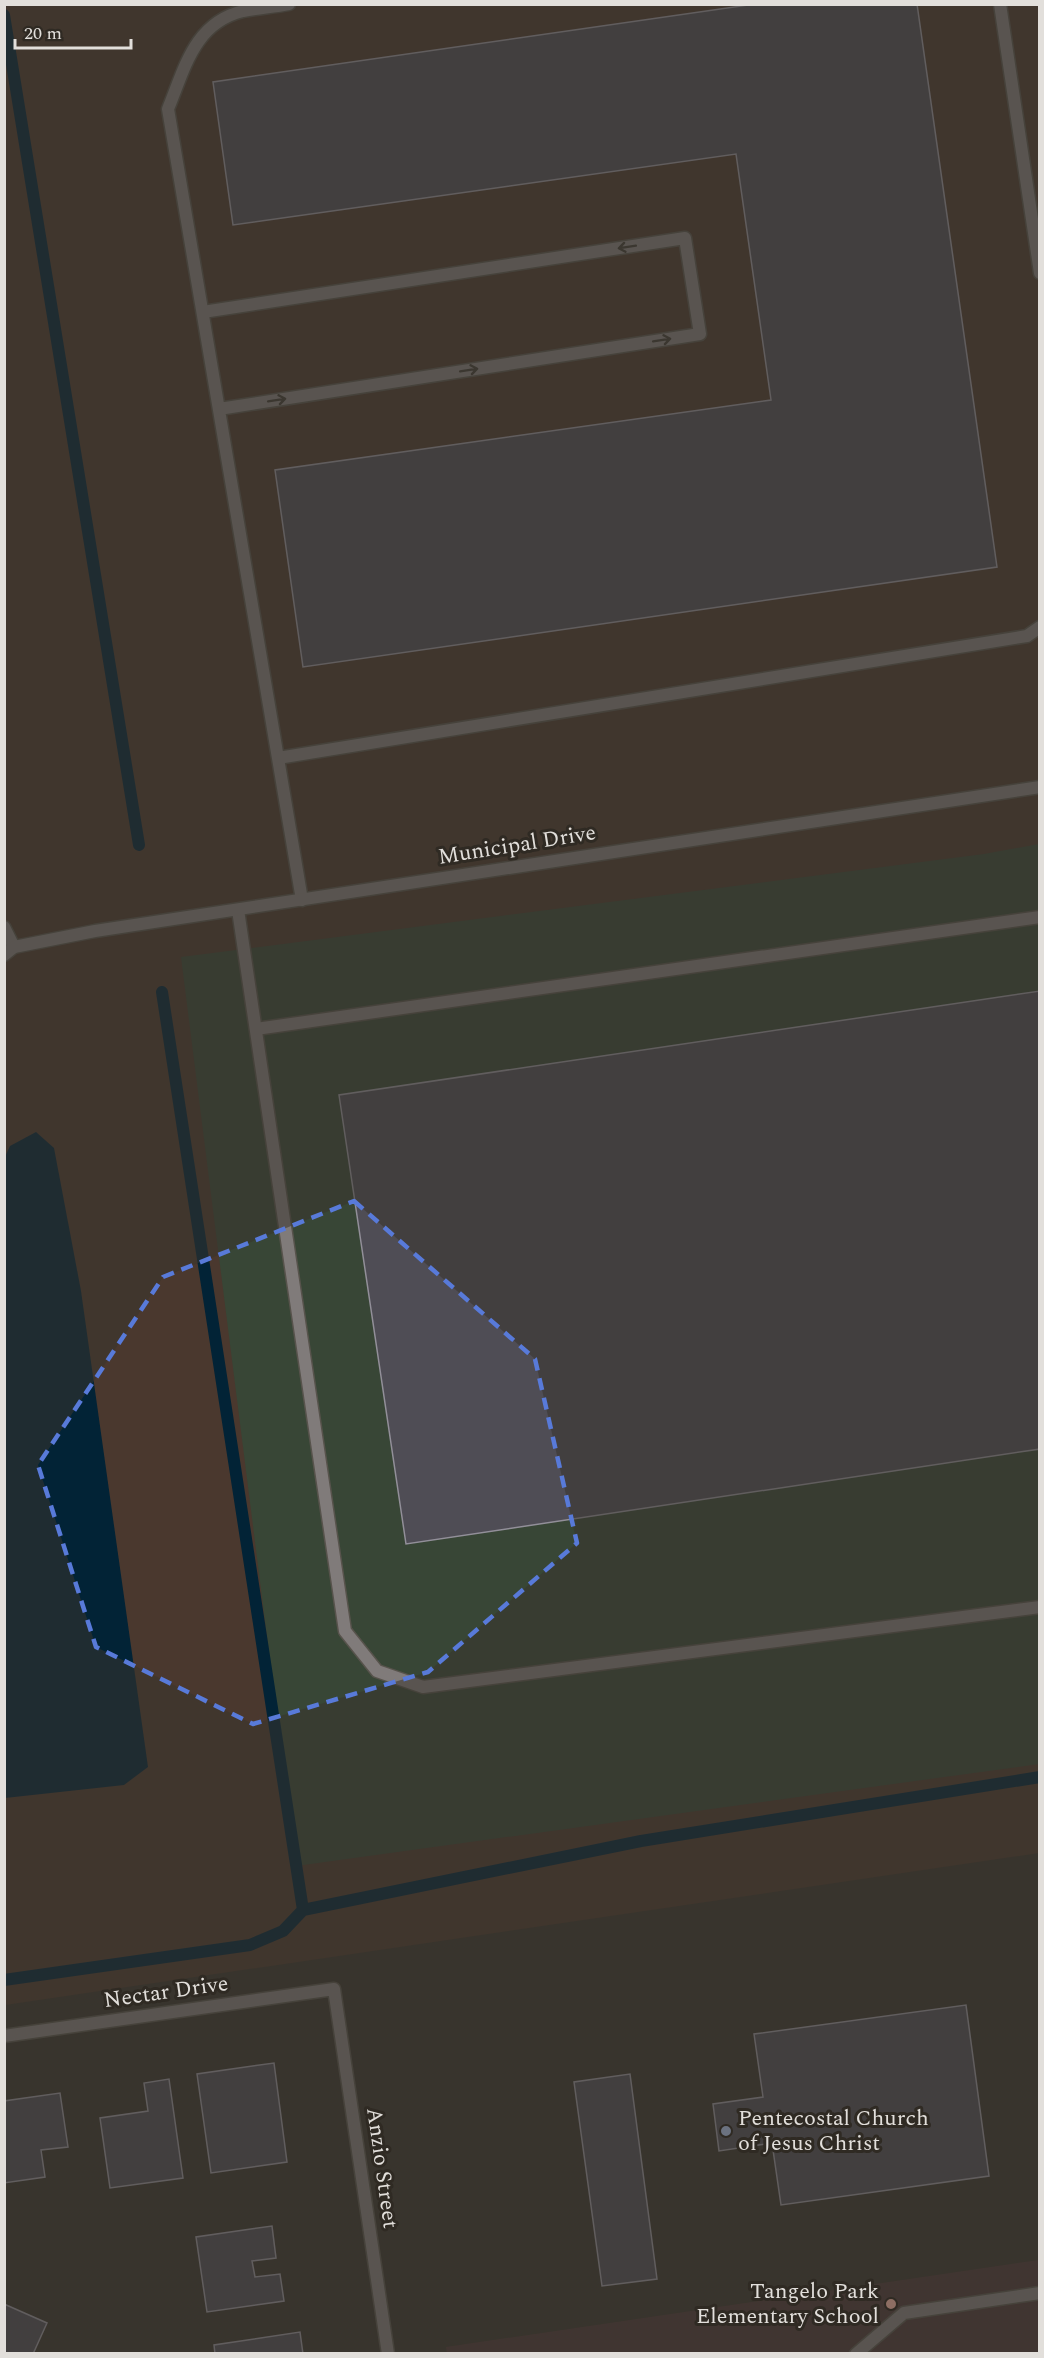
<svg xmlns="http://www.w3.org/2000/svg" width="1044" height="2358" viewBox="0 0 1044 2358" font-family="Spectral,serif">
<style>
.commercial{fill:#4a382e}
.education{fill:#4b3636}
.green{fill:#384636}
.water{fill:#022336}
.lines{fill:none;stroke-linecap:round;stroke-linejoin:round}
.stream{stroke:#022336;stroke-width:12}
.building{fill:#4f4d55;stroke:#928f99;stroke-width:1.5}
.service-casing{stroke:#57534c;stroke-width:15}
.minor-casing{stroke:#57534c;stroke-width:15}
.tertiary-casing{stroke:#57534c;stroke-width:15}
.service{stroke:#807b7a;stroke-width:12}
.minor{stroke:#807b7a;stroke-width:12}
.tertiary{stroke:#807b7a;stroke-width:12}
.oneway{stroke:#3f3a34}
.marked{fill:none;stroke:#587ad9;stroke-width:4.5;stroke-dasharray:12 8;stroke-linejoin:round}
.worship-dot{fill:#6b7280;stroke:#2f2a23;stroke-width:2}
.education-dot{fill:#8d6e63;stroke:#2f2a23;stroke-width:2}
.labels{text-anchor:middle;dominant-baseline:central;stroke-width:6;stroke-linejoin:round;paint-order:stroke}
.street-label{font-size:22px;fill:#e2dfdb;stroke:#2f2a23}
.poi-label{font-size:22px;fill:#e2dfdb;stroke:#2f2a23;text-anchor:start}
</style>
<rect width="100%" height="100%" fill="#39342d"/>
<path class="commercial" d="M4,5H1039V1853L5,2005Z"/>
<path class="education" d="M1039,2260V2353L447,2354L446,2347Z"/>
<path class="green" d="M1039,844V1764L296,1866L181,957L984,854Z"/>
<path class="water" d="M36,1132L54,1148L81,1291L148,1767L124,1785L5,1798L4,1159L10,1146Z"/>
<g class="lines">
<path class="stream" d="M4,15L139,845
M162,992L303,1910
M4,1980L250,1945L283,1931L303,1910L641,1841L1040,1777"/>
</g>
<path class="building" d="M755,4H917L997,567L303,667L275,470L771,400L736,154L233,225L213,82Z
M1040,991V1449L406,1544L339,1095Z
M966,2005L989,2176L781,2205L772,2143L719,2151L713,2104L763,2097L754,2034Z
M274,2063L287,2162L211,2173L197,2074Z
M630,2074L657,2279L602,2286L574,2082Z
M169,2079L183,2178L110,2188L100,2118L148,2111L144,2083Z
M60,2093L68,2147L41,2150L45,2177L4,2183V2101Z
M272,2226L276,2258L252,2261L255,2277L280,2274L284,2301L207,2312L196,2237Z
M4,2304L47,2323L33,2354H4Z
M300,2332L303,2354H215L214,2345Z"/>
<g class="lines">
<defs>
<path id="service" d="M289,4C274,7 258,8 243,11C194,23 185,68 168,109L302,900
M1000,4L1040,273
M203,312L685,238L700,334L219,409
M278,758L1027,636L1040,627
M238,910L345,1631L377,1671L423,1687L1040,1607
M256,1029L1040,917
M856,2354L904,2313L1040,2293"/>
<path id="minor" d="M4,927L14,947
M4,2036L334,1989L388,2354"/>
<path id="tertiary" d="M4,955L14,947L95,931L1040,787"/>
</defs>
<use href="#service" class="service-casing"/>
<use href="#minor" class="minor-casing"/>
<use href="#tertiary" class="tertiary-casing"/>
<use href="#service" class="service"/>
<use href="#minor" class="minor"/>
<use href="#tertiary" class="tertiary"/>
</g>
<defs><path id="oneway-shaft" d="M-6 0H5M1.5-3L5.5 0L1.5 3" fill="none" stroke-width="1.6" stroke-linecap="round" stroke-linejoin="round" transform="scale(1.5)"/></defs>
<g class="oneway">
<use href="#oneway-shaft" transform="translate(627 247) rotate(171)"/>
<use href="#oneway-shaft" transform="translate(662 340) rotate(-9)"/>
<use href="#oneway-shaft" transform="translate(469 370) rotate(-9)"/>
<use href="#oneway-shaft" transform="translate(277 400) rotate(-9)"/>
</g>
<path d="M0 0H1044V2358H0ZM354,1201L535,1359L577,1543L428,1672L253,1724L96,1647L38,1465L163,1277Z" fill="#39342d" fill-opacity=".55" fill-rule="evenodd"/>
<path class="marked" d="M354,1201L535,1359L577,1543L428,1672L253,1724L96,1647L38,1465L163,1277Z"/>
<circle class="worship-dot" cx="726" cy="2131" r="6"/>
<circle class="education-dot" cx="891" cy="2304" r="6"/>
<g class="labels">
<g class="street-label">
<text transform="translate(517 845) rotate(-9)">Municipal Drive</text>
<text transform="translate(166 1992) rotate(-8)">Nectar Drive</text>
<text transform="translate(382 2168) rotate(82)">Anzio Street</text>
</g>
<g class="poi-label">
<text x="738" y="2118">Pentecostal Church<tspan x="738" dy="25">of Jesus Christ</tspan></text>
<text x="879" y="2291" text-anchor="end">Tangelo Park<tspan x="879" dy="25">Elementary School</tspan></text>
</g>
</g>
<rect width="1044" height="2358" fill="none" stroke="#e2dfdb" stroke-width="12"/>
<path d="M15 39v9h116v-9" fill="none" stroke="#e2dfdb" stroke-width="3"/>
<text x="24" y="39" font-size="18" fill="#e2dfdb" stroke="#2f2a23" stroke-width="4.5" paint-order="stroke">20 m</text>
</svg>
